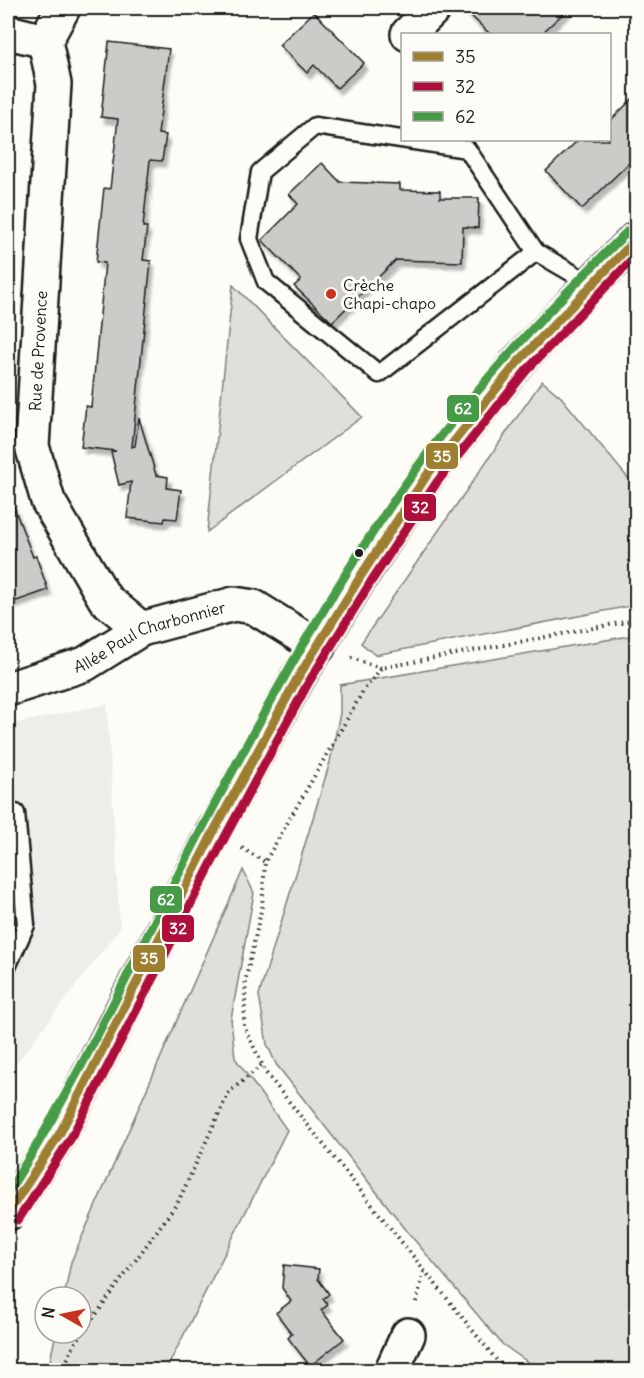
<svg xmlns="http://www.w3.org/2000/svg" width="644" height="1378" viewBox="0 0 644 1378" font-family="Delius,sans-serif">
<style>
.built{fill:#eeede9}
.green{fill:#e0dfdb;stroke:#7e7e7c;stroke-width:1.5}
.building{fill:#cccbc8;stroke:#1c1c1c;stroke-width:1.5;filter:url(#shadow)}
.lines{fill:none;stroke-linecap:round;stroke-linejoin:round}
.lane-casing{stroke:#1c1c1c;stroke-width:21}
.street-casing{stroke:#1c1c1c;stroke-width:38}
.secondary-casing{stroke:#1c1c1c;stroke-width:38}
.path{stroke:#1c1c1c;stroke-width:4;stroke-dasharray:1.5 4.5;stroke-linecap:butt}
.lane{stroke:#fdfcf7;stroke-width:16}
.street{stroke:#fdfcf7;stroke-width:33}
.secondary{stroke:#fdfcf7;stroke-width:33}
.bus-1-casing{stroke:#fdfcf7;stroke-width:14}
.bus-2-casing{stroke:#fdfcf7;stroke-width:14}
.bus-3-casing{stroke:#fdfcf7;stroke-width:14}
.bus-1{stroke:#9e7f30;stroke-width:9}
.bus-2{stroke:#ad0e3a;stroke-width:9}
.bus-3{stroke:#469c46;stroke-width:9}
.poi-dot{fill:#c8321e;stroke:#fdfcf7;stroke-width:2}
.bus-dot{fill:#1c1c1c;stroke:#fdfcf7;stroke-width:2}
.labels{text-anchor:middle;dominant-baseline:central;stroke-width:6;stroke-linejoin:round;paint-order:stroke}
.poi-label{font-size:16px;fill:#1c1c1c;stroke:#fdfcf7;text-anchor:start}
.street-label{font-size:16px;fill:#1c1c1c;stroke:#fdfcf7}
.line-badge{stroke:#fdfcf7;stroke-width:2}
.badge-label{font-size:16px;text-anchor:middle;font-weight:bold;fill:#fff}
</style>
<defs>
<filter id="shadow"><feDropShadow dx="3.5" dy="6" stdDeviation="1.5" flood-color="#0004"/></filter>
</defs>
<rect width="100%" height="100%" fill="#fdfcf7"/>
<filter id="ink" filterUnits="userSpaceOnUse"><feTurbulence type="fractalNoise" baseFrequency=".0167" numOctaves="2"/><feDisplacementMap in="SourceGraphic" scale="12" xChannelSelector="R" yChannelSelector="G"/><feConvolveMatrix kernelMatrix="1 2 1 2 8 2 1 2 1" color-interpolation-filters="sRGB"/></filter>
<g filter="url(#ink)">
<path class="built" d="M107,704L120,928L8,1074V725Z"/>
<path class="green" d="M233,285L362,417L207,532Z
M542,381L561,397L627,477L636,483V605L375,655L361,643Z
M636,635V1370H539L502,1344L411,1236L276,1064L267,1044L259,995L330,762L340,713V685Z
M243,870L254,893L231,1019L235,1058L287,1130L166,1370H48L56,1333H81V1297H64L71,1262Z"/>
<path class="building" d="M463,8H569L541,34H490Z
M314,12L364,63L337,88L314,65L307,73L279,45Z
M109,42L169,49L158,134L166,135L162,161L150,160L143,227H147L143,260L151,261L132,447L135,446L139,418L156,475L168,477L167,488L181,490L177,519L165,518L164,522L127,518L131,482L119,485L111,452L116,451L81,447L86,406L91,407L105,263L96,262L104,188L110,189L118,119L101,117Z
M636,95V156L582,209L546,171L578,140H609V122Z
M322,163L340,182L400,184V190L440,191V198H479L478,228L463,227L462,262L396,260L332,322L294,286L301,280L262,240L298,204L289,194Z
M8,497H10L33,557L36,556L48,590L8,604Z
M284,1265L319,1269L318,1279L329,1294L323,1299L328,1305L321,1310L344,1339L310,1366L288,1338L292,1334L276,1313L291,1301L282,1288Z"/>
<g class="lines">
<defs>
<path id="lane" d="M536,252L467,149L315,126L260,172L249,239L266,282L379,374L536,252L591,284
M8,813H16L26,925L8,965"/>
<g id="street">
<path d="M8,32L45,41"/>
<path d="M408,34L434,8"/>
<path d="M45,41L54,84L32,446L48,501L105,599L141,629"/>
<path d="M45,41L63,8"/>
<path id="s1" d="M8,689L85,664L141,629L234,604L254,607L318,647"/>
<path d="M392,1370L408,1335"/>
</g>
<path id="secondary" d="M8,1213L60,1133L214,831L297,679L362,574L427,475L517,363L591,284L636,239"/>
</defs>
<use href="#lane" class="lane-casing"/>
<use href="#street" class="street-casing"/>
<use href="#secondary" class="secondary-casing"/>
<path class="path" d="M351,658L381,668
M242,848L265,862
M416,1302L424,1272
M62,1370L76,1342L178,1202L229,1092L262,1065
M511,1370L498,1362L266,1073L244,1026L246,978L262,907L265,862L362,693L381,668L636,620"/>
<use href="#lane" class="lane"/>
<use href="#street" class="street"/>
<use href="#secondary" class="secondary"/>
<defs>
<path id="bus-1" d="M8,1213L60,1133L214,831L297,679L362,574L427,475L517,363L636,239"/>
<path id="bus-2" d="M18,1220L71,1138L225,837L307,685L372,580L437,482L526,371L636,255"/>
<path id="bus-3" d="M8,1192C83,1075 139,948 204,825C268,703 336,580 417,468C479,382 553,305 628,231"/>
</defs>
<use href="#bus-1" class="bus-1-casing"/>
<use href="#bus-2" class="bus-2-casing"/>
<use href="#bus-3" class="bus-3-casing"/>
<use href="#bus-1" class="bus-1"/>
<use href="#bus-2" class="bus-2"/>
<use href="#bus-3" class="bus-3"/>
</g>
</g>
<circle class="poi-dot" cx="331" cy="294" r="6"/>
<circle class="bus-dot" cx="359" cy="553" r="5"/>
<g class="labels">
<g class="poi-label">
<text x="343" y="285">Crèche<tspan x="343" dy="18">Chapi-chapo</tspan></text>
</g>
<g class="street-label">
<text transform="translate(38 351) rotate(-87)">Rue de Provence</text>
<text stroke="none"><textPath href="#s1" startOffset="152">Allée Paul Charbonnier</textPath></text>
</g>
</g>
<g class="line-badge">
<rect x="446" y="394" width="34" height="29" rx="6" fill="#469c46"/>
<rect x="425" y="442" width="34" height="28" rx="6" fill="#9e7f30"/>
<rect x="403" y="493" width="34" height="29" rx="6" fill="#ad0e3a"/>
<rect x="149" y="885" width="34" height="29" rx="6" fill="#469c46"/>
<rect x="161" y="914" width="34" height="29" rx="6" fill="#ad0e3a"/>
<rect x="132" y="944" width="34" height="29" rx="6" fill="#9e7f30"/>
</g>
<g class="badge-label">
<text x="463" y="414">62</text>
<text x="442" y="462">35</text>
<text x="420" y="513">32</text>
<text x="166" y="905">62</text>
<text x="178" y="934">32</text>
<text x="149" y="964">35</text>
</g>
<rect width="644" height="1378" fill="none" stroke="#fdfcf7" stroke-width="30"/>
<rect x="15" y="15" width="614" height="1348" fill="none" stroke="#1c1c1c" stroke-width="2" filter="url(#ink)"/>
<rect x="401" y="33" width="210" height="108" fill="#fdfcf7" stroke="#a3a29f" stroke-width="1.5"/>
<rect x="413" y="52" width="30" height="9" fill="#9e7f30" stroke="#a3a29f" stroke-width="1.5"/>
<text x="455" y="63" font-size="18" fill="#1c1c1c">35</text>
<rect x="413" y="82" width="30" height="9" fill="#ad0e3a" stroke="#a3a29f" stroke-width="1.5"/>
<text x="455" y="93" font-size="18" fill="#1c1c1c">32</text>
<rect x="413" y="112" width="30" height="9" fill="#469c46" stroke="#a3a29f" stroke-width="1.5"/>
<text x="455" y="123" font-size="18" fill="#1c1c1c">62</text>
<g transform="translate(63 1315) rotate(279)"><circle r="28" fill="#fdfcf7" stroke="#a3a29f" stroke-width="1.5"/>
<path d="M0-4.5L10 22L0 15L-10 22Z" fill="#c8321e"/>
<text y="-9" font-size="16" font-weight="bold" text-anchor="middle" fill="#1c1c1c">N</text>
</g>
</svg>
